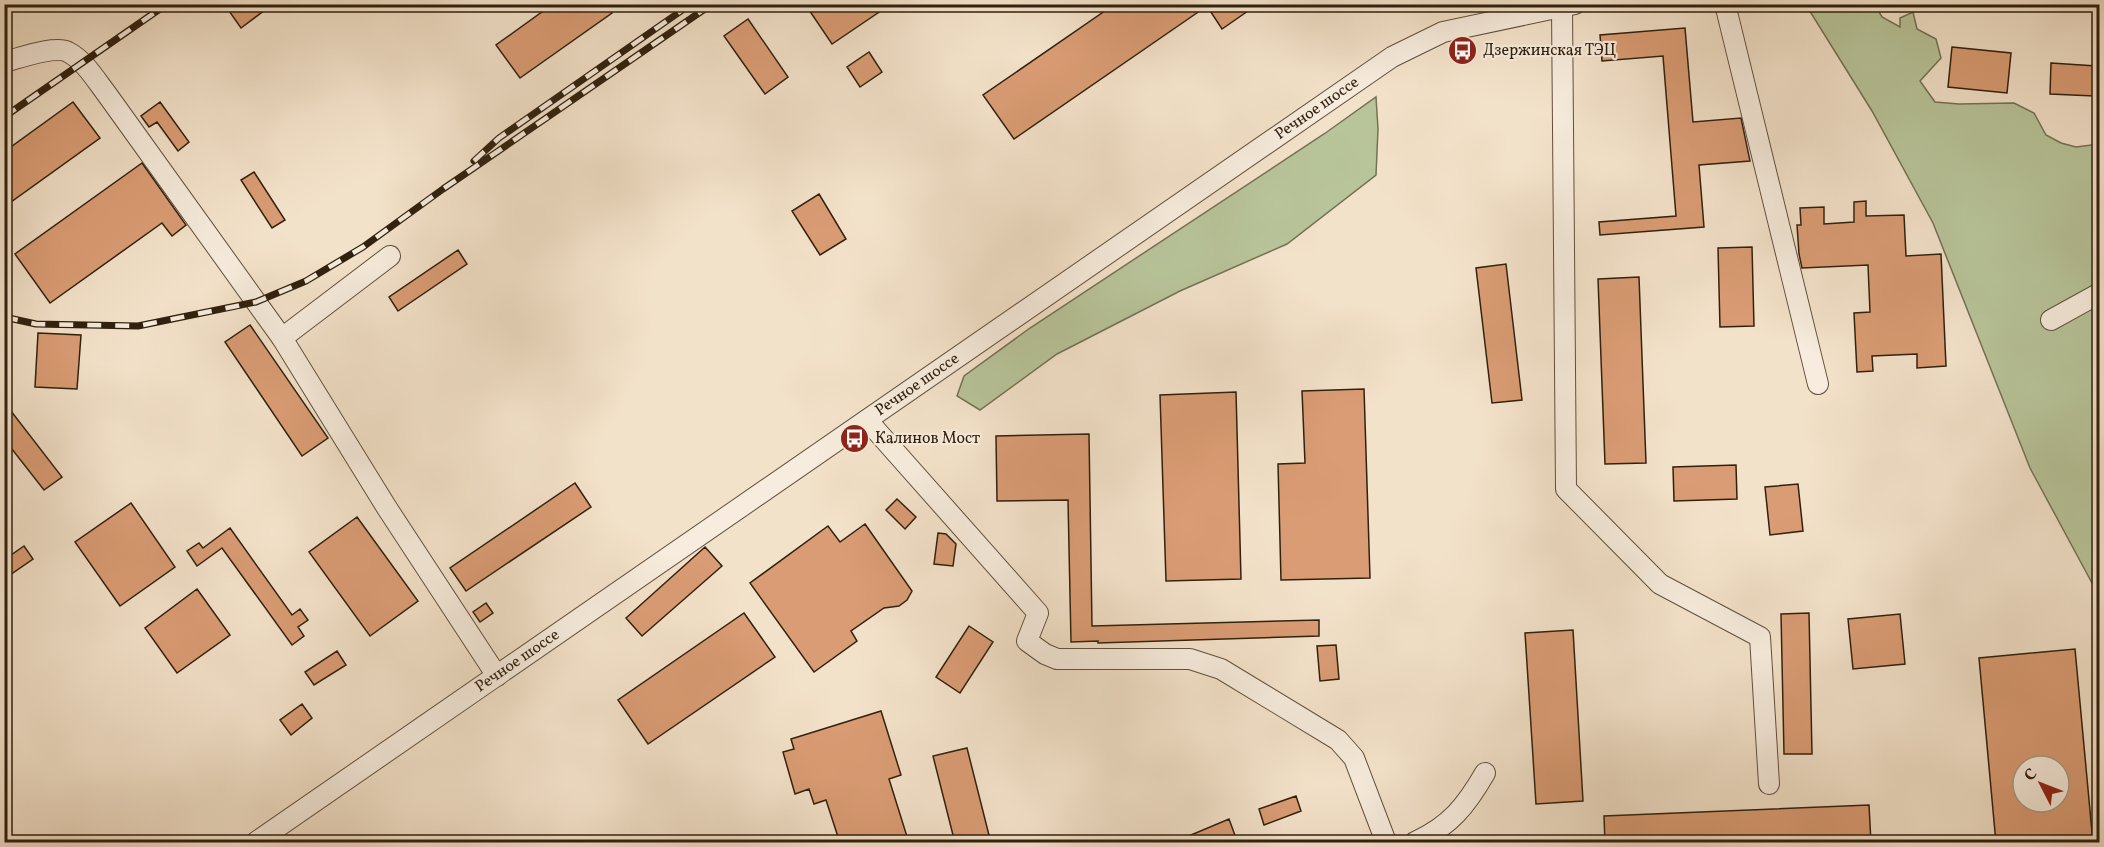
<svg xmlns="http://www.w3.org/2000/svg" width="2104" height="847" viewBox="0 0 2104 847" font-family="Vollkorn,serif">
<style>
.green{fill:#b8c49a;stroke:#747254;stroke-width:1.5}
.building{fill:#da9c74;stroke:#30200e;stroke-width:1.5;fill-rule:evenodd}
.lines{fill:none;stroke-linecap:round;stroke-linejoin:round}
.minor-casing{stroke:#61503d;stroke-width:22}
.minor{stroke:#f7ecdd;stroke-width:20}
.rail-casing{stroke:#30200e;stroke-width:7}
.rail{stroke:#f7ecdd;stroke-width:4.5;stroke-dasharray:14;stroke-linecap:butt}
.labels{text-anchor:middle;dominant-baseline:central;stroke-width:4.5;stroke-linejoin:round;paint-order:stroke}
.poi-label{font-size:16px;fill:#30200e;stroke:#f7ecdd;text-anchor:start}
.street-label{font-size:16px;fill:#30200e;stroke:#f7ecdd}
</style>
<rect width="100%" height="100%" fill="#f3e2ca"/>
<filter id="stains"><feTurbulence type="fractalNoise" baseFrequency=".00333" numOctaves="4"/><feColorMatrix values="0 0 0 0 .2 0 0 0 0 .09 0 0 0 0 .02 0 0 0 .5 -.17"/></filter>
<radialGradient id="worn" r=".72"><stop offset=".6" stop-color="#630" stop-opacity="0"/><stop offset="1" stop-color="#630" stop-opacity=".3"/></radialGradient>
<path class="green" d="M1806,5H1875L1882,17L1900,27V18L1913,12L1917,29L1936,39L1941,58L1920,81L1935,102L1959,104L2014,103L2034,113L2046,135L2061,143L2076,147L2099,144V596L2030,468L1933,223L1872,111Z
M1376,97L1378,129L1376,175L1287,244L1180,291L1057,354L980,410L957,396L964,376L1030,328L1324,134Z"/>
<path class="building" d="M238,4H273L241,28L229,11Z
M553,4H607L612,13L520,78L496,45Z
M805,4H891L832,44Z
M1115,4H1258L1222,29L1207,6L1014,139L983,95Z
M748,19L788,77L765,94L724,36Z
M1685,28L1693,122L1741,118L1750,161L1699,165L1704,227L1600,235L1599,222L1676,216L1663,56L1602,61L1600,35Z
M1952,47L2011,53L2007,93L1948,87Z
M869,52L882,72L860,87L847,67Z
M2051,63L2096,66L2094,96L2050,94Z
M73,102L100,138L4,207V152Z
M160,102L189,142L178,151L157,122L149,127L141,116Z
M142,163L186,225L172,236L162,223L50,303L15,254Z
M254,172L285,220L272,228L241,180Z
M819,194L846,239L820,255L792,211Z
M1866,201V216L1904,215L1906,256L1941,254L1946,366L1917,368V354L1872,356L1873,371L1857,372L1854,313L1870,312L1868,265L1802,268L1799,254L1797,225H1801L1800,208L1824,207V224L1854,222V202Z
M1752,247L1754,326L1720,327L1718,248Z
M458,250L467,264L398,311L389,297Z
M1506,264L1522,400L1492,403L1476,268Z
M1639,277L1646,463L1605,464L1598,279Z
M250,325L328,438L302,456L225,342Z
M38,333L81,335L77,389L35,387Z
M1364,389L1370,578L1281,580L1278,464L1305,463L1302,391Z
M1236,392L1241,579L1166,581L1160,395Z
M4,402L62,477L44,490L4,439Z
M1089,434L1092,626L1319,620V636L1098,643V641L1071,642L1068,500L997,501L996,436Z
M1736,465L1737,499L1674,501L1673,467Z
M575,483L591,507L466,591L450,568Z
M1798,484L1803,531L1770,535L1765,487Z
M897,499L916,517L905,529L886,510Z
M131,503L175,567L120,606L75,542Z
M357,517L418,601L370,636L309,552Z
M865,524L912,591L907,600L899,606L884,608L851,631L857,641L814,672L750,583L828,526L840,542Z
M230,528L292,615L300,609L308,620L298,627L304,636L292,645L222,548L197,566L187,551L199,543L203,548Z
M938,533L946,534L956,544L953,566L934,564Z
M24,546L33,559L4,579V560Z
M705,547L722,566L642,636L626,618Z
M197,589L230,635L177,673L145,628Z
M486,603L493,613L480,622L473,612Z
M744,613L775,657L648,744L618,700Z
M1809,613L1812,754H1784L1781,614Z
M1900,614L1905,664L1853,669L1848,619Z
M969,626L993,642L960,693L936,677Z
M1573,630L1583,801L1536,804L1525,633Z
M1336,645L1339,679L1320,681L1317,646Z
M2075,649L2093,843H1996L1979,658ZM2023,766H2059V802H2023Z
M337,651L346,665L314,685L305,672Z
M302,704L312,718L291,735L280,720Z
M881,711L901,775L889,779L909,843H840L826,800L814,804L809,789L795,794L783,752L794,749L791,739Z
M967,748L991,843H955L933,756Z
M1296,796L1301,811L1264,825L1259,809Z
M1869,805L1871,843H1605L1604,816Z
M1229,819L1236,838L1224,843H1172Z"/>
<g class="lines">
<defs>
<g id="minor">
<path d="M1725,4L1818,384"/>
<path d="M1562,7L1566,489L1660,584L1760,637L1769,784"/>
<path d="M4,62C20,58 55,45 68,52C84,60 96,80 106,93L282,338L387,508L497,676"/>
<path d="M2051,320L2100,293"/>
<path d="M282,338L390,256"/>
<path d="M867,420L1038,613L1027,641L1045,654L1057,659H1190L1221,669L1338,740L1354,758L1386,842"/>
<path id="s1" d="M256,842L1392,57L1443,32L1575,4"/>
<path d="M1415,842C1450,826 1466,806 1485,773"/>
</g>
</defs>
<use href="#minor" class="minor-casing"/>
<use href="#minor" class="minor"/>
<defs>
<path id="rail" d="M4,117L167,4
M474,161L499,138L691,4
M4,317L36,324L138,326L256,302L306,281L363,247L443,189L712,4"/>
</defs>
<use href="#rail" class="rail-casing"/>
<use href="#rail" class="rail"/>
</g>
<defs>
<symbol id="bus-disc" viewBox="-11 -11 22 22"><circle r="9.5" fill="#8f2418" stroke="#f7ecdd"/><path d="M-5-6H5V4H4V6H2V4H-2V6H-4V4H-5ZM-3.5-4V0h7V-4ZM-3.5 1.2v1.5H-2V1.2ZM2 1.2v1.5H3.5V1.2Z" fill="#fff"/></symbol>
</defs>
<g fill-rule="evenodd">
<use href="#bus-disc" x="1446" y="34" width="33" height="33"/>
<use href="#bus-disc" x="838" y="422" width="33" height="33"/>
</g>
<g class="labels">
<g class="poi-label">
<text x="1483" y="51">Дзержинская ТЭЦ</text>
<text x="875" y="439">Калинов Мост</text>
</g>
<g class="street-label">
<text stroke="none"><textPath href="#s1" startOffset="1290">Речное шоссе</textPath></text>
<text stroke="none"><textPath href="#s1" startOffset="804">Речное шоссе</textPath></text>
<text stroke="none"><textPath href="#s1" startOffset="318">Речное шоссе</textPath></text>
</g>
</g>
<rect width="2104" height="847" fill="none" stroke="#f3e2ca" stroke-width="24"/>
<rect x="6" y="6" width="2092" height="835" fill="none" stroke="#30200e" stroke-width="3"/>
<rect x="12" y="12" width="2080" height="823" fill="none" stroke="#30200e" stroke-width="1.5"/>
<g transform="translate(2041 784) rotate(312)"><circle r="28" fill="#f7ecdd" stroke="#a79a8a" stroke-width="1.5"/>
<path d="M0-4.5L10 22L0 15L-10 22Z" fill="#8f2418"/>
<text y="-9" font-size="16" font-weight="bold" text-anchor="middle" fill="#30200e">С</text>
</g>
<rect width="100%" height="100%" filter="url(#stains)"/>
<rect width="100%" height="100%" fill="url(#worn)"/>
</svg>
